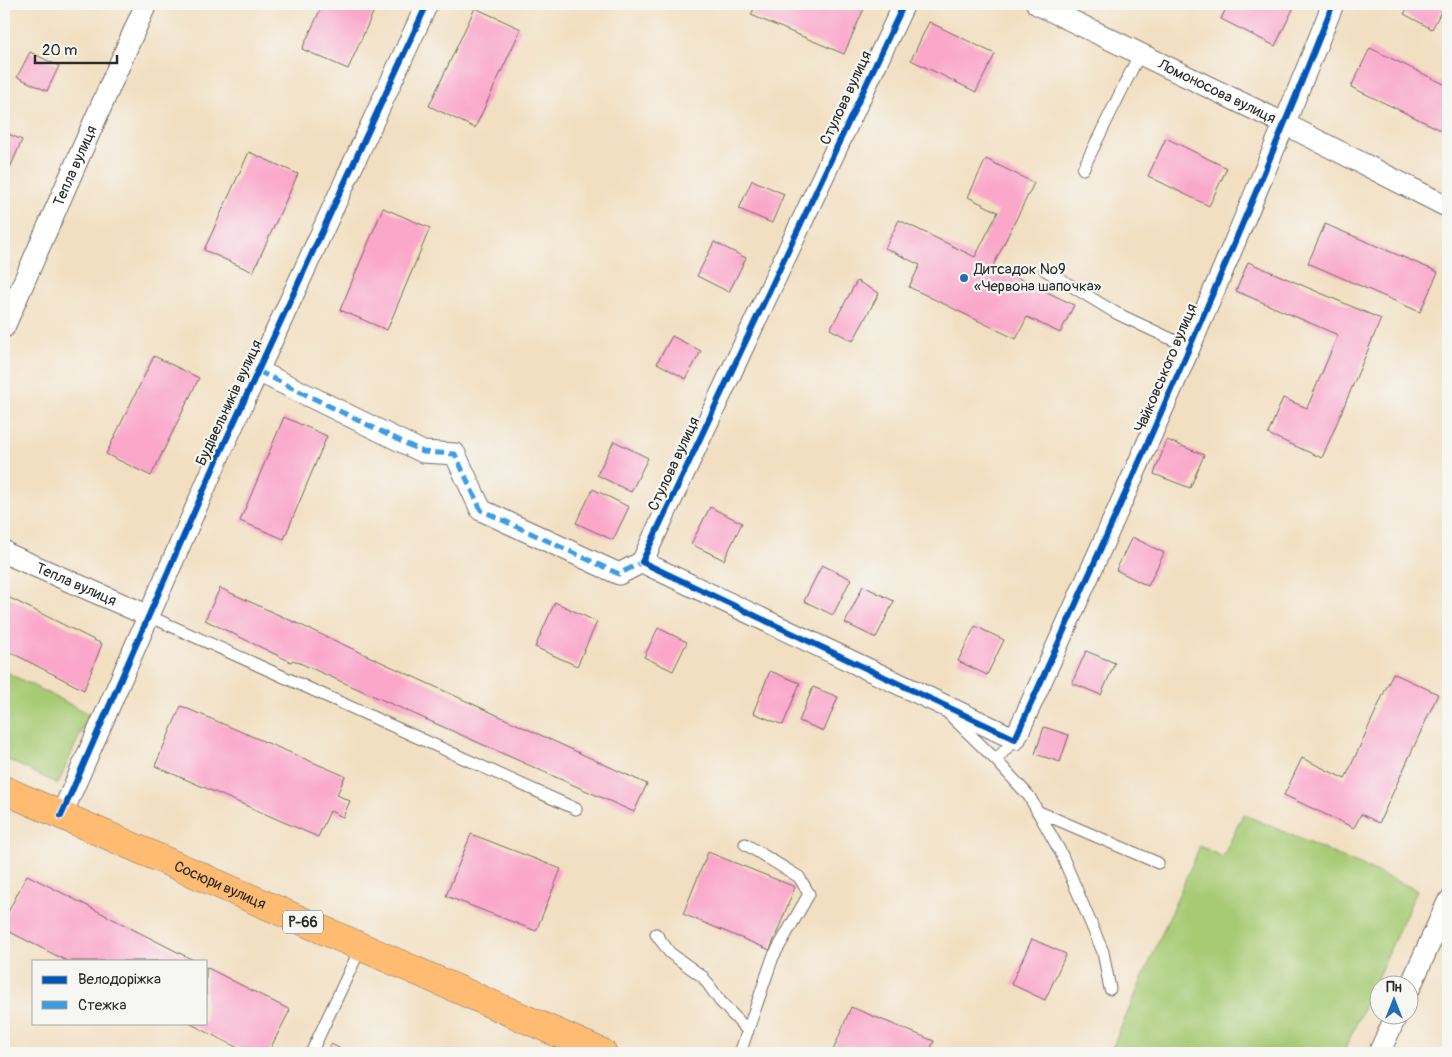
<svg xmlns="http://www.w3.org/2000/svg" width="1452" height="1057" viewBox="0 0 1452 1057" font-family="Pangolin,sans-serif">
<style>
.green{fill:#a7cb75;stroke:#697b50}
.building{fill:#faa7ca}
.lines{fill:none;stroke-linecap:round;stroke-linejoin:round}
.lane-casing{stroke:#716a60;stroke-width:13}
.street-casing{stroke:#716a60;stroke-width:23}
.primary-casing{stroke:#716a60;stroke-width:29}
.lane{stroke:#fff;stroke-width:11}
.street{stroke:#fff;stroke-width:21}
.primary{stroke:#ffbb71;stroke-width:28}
.quiet{stroke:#3d9ce1;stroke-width:5;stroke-dasharray:10 5;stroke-linecap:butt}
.cycleway-casing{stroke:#f6f6f2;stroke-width:9}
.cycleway{stroke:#0057b8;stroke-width:6}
.poi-dot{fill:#1f6fb2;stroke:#f6f6f2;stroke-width:2}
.labels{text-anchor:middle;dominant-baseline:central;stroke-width:4.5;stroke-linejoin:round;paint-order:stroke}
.shield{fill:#f6f6f2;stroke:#686867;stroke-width:1}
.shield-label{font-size:14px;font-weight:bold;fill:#2b2b2b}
.street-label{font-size:15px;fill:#2b2b2b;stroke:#f6f6f2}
.poi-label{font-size:15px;fill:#2b2b2b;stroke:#f6f6f2;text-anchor:start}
</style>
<rect width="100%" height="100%" fill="#f6f6f2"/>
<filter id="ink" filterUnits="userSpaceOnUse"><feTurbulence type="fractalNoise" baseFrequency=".02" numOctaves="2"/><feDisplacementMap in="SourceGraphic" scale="10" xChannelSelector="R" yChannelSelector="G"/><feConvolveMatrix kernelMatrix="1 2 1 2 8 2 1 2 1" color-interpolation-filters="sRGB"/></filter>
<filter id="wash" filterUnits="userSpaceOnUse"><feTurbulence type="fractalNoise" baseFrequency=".0096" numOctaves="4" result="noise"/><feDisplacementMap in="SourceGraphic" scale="20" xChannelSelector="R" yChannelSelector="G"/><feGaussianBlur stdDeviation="1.12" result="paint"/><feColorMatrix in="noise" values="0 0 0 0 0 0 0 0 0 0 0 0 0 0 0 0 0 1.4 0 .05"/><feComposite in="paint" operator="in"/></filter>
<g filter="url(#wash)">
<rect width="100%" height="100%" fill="#f2dfc1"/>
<path class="green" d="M4,671L89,714L58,784L4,758Z
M1243,814L1417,890L1343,1053H1110L1200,846L1223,857Z"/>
<g id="blocks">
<path class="building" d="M323,4H377L348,69L302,49Z
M756,4H866L844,54L751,15Z
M1228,4H1292L1295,5L1275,46L1221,19Z
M1410,4H1445L1432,29L1404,14Z
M475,8L521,29L475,128L429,106Z
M929,22L995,54L976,92L911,60Z
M1370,48L1448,86V115L1441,130L1351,87Z
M30,52L59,66L47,91L17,77Z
M4,132L22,140L4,182Z
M1166,138L1227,168L1209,206L1148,176Z
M249,152L298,174L253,272L204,250Z
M986,159L1034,183L993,266L1074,305L1060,333L1027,317L1016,339L909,287L920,265L885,248L899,220L975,257L998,212L968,197Z
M752,180L784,194L772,223L739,209Z
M383,208L430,228L387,330L340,310Z
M1325,224L1438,272L1420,312L1308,263Z
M714,242L746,258L729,292L697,276Z
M1248,262L1381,319L1322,458L1268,434L1283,398L1307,408L1338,335L1236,291Z
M857,281L879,293L853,341L830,329Z
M672,336L701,351L686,379L657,363Z
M154,356L199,378L151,476L106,454Z
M284,417L327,436L284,539L240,521Z
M1167,440L1204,455L1190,488L1154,474Z
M614,441L648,458L631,492L597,475Z
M593,489L629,507L613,540L576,523Z
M710,507L742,523L724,560L691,544Z
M1132,537L1164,553L1148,586L1116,570Z
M822,565L851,579L833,615L804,601Z
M863,586L894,601L876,638L845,623Z
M220,588L647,784L634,812L293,660L291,662L205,620Z
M4,595L102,644L84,690L4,649Z
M555,602L597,622L577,666L535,647Z
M975,626L1004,640L987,675L958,661Z
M658,628L687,642L673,671L644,657Z
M1086,651L1115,663L1101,695L1072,683Z
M770,671L800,683L783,725L753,713Z
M1393,673L1438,694L1379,823L1361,814L1354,828L1284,795L1302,758L1345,779Z
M813,687L838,697L824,731L799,721Z
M181,706L345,776L337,795L350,801L343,817L330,811L318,837L155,766Z
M1044,727L1069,735L1060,762L1035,754Z
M471,834L561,869L536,931L446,896Z
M708,852L795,887L770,950L683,914Z
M27,875L195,961H67L4,929V920Z
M1032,939L1066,954L1045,1000L1011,984Z
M206,967L290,1010L268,1053H248L189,1023H206Z
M851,1007L934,1041L929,1053H832Z
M331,1044L349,1053H326Z"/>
</g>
</g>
<g filter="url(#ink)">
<use href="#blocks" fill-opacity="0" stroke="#716a60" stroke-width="1"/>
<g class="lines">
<defs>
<path id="lane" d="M1083,169L1140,53
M1045,270L1116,313L1188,347
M149,616L576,809
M949,714L996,760
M1015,739L996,760L1029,796L1061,853L1103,952L1110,989
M1037,811L1158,863
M656,934L670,953L703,977L720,1001L748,1031
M311,1053L361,947
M740,1053L773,957L809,894L799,877L745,844"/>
<g id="street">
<path id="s1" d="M1037,4L1285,124L1448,207"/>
<path id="s2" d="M4,327L146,4"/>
<path d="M258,371L423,452L455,454L481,510L619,574L642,562"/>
<path id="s3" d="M4,551L5,553L149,616"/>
<path d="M642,562L1015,739C1125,496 1234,252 1333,4"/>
<path d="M642,562L904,4"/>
<path d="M61,816L220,453L427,4"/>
<path d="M1410,987L1448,902"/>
<path d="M1379,1053L1397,1014"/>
</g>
<g id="primary">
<path id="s4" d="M4,790L603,1053"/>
</g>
</defs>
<use href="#lane" class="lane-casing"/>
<use href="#street" class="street-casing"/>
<use href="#primary" class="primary-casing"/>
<use href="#lane" class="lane"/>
<use href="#street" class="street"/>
<use href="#primary" class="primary"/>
<path class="quiet" d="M258,371L423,452L455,454L481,510L619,574L642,562"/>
<defs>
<path id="cycleway" d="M904,4L642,562L1015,739C1125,496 1234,252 1333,4
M61,816L220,453L427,4"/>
</defs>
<use href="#cycleway" class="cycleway-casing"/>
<use href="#cycleway" class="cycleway"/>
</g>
</g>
<circle class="poi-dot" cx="964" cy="278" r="5"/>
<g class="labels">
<rect class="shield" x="283" y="910.5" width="40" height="23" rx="4"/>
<g class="shield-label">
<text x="303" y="922">Р-66</text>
</g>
<g class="street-label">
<text stroke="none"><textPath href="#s1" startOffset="200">Ломоносова вулиця</textPath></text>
<text transform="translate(846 98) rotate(-65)">Стулова вулиця</text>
<text stroke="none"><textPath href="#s2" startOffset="176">Тепла вулиця</textPath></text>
<text transform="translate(1166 368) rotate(-67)">Чайковського вулиця</text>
<text transform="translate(229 403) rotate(-65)">Будівельників вулиця</text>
<text transform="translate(674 464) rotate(-65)">Стулова вулиця</text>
<text stroke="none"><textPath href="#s3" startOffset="80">Тепла вулиця</textPath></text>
<text stroke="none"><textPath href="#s4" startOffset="236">Сосюри вулиця</textPath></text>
</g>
<g class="poi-label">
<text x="974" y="269">Дитсадок №9<tspan x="974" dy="17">«Червона шапочка»</tspan></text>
</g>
</g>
<rect width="1452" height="1057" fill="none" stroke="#f6f6f2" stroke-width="20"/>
<rect x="32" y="960" width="175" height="65" fill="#f6f6f2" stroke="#a5a5a2"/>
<rect x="42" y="976" width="25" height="8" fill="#0057b8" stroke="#a5a5a2"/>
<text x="78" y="984" font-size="15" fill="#2b2b2b">Велодоріжка</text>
<rect x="42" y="1001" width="25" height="8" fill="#3d9ce1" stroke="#a5a5a2"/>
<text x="78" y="1010" font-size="15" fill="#2b2b2b">Стежка</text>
<g transform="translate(1394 1000)"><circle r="24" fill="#f6f6f2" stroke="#a5a5a2"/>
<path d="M0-4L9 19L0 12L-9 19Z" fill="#1f6fb2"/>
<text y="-8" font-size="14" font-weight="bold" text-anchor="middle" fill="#2b2b2b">Пн</text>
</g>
<path d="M35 55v8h82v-8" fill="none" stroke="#2b2b2b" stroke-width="2.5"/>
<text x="42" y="55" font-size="15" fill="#2b2b2b" stroke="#f6f6f2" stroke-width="4" paint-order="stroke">20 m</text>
</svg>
